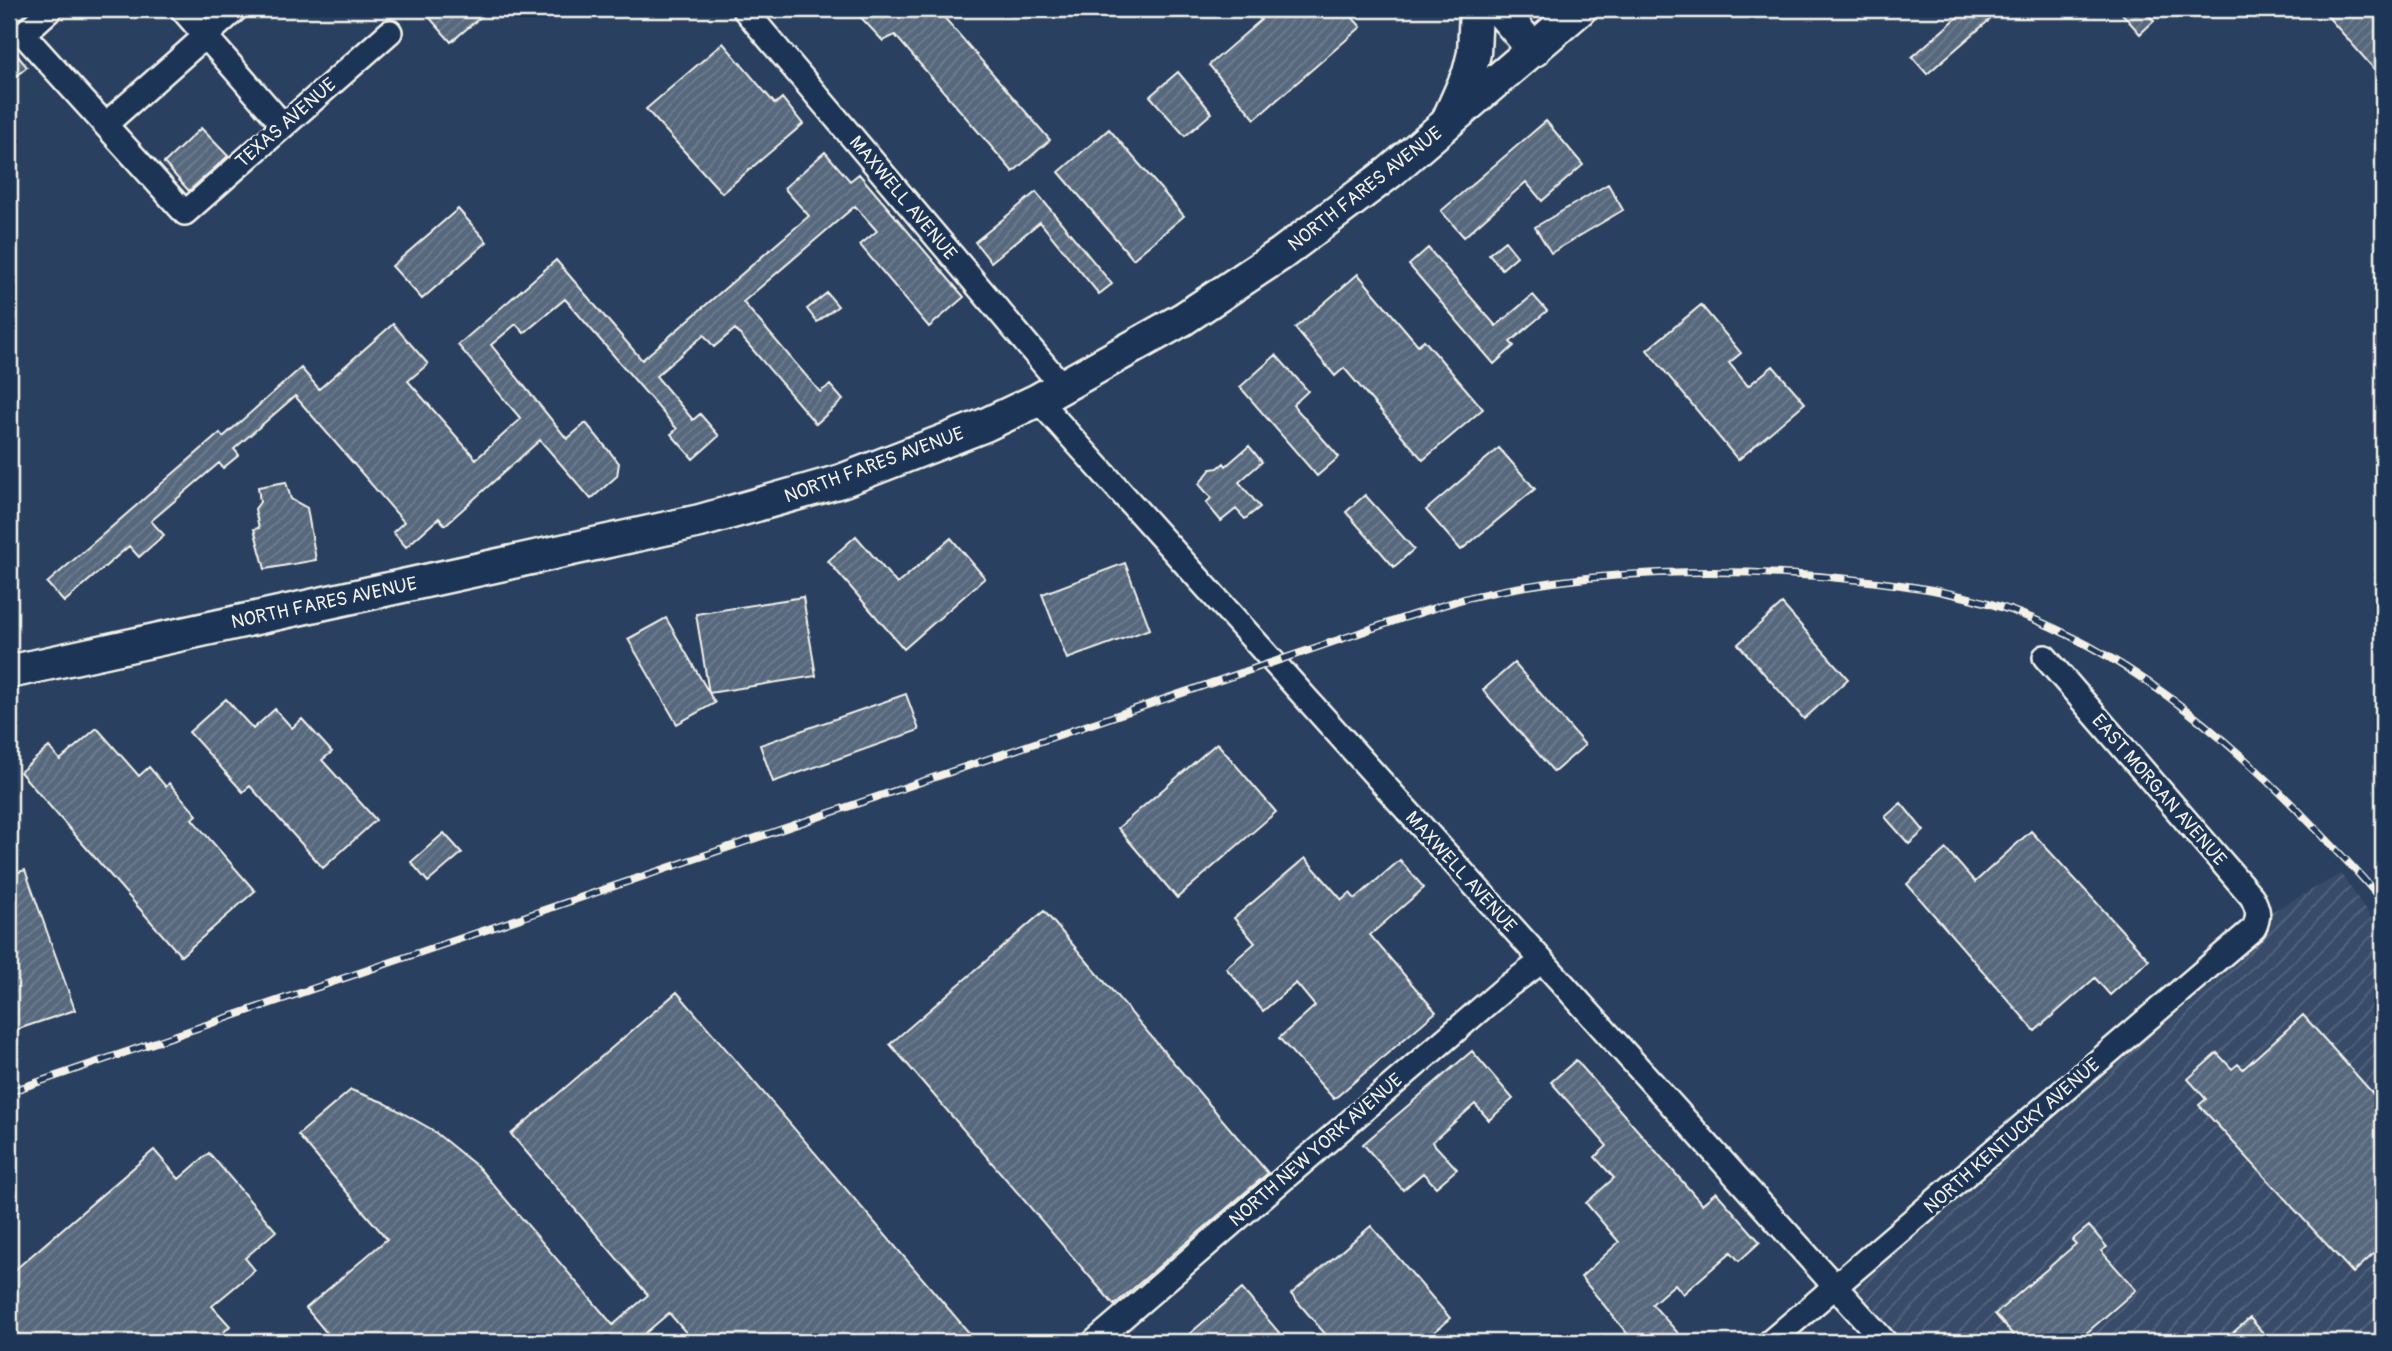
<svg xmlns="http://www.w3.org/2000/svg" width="2392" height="1351" viewBox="0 0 2392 1351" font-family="Pangolin,sans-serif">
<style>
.industrial{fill:url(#industrial-furrows)}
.building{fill:url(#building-hatch);stroke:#f4f1e8;stroke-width:2}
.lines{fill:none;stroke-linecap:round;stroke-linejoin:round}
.street-casing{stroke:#f4f1e8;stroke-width:28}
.secondary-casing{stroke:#f4f1e8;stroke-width:37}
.street{stroke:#1d3557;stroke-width:23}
.secondary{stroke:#1d3557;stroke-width:32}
.rail-casing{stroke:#f4f1e8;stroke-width:8}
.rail{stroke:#1d3557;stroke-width:5;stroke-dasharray:16;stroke-linecap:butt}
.labels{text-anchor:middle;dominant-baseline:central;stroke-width:7;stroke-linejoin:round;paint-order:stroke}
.street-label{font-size:19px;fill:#f4f1e8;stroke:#1d3557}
</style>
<defs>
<pattern id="industrial-furrows" width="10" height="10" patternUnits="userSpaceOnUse" patternTransform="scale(1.75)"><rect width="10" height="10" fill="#374c69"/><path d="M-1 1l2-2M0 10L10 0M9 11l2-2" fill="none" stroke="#55667e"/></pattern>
<pattern id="building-hatch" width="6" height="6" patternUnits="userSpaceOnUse" patternTransform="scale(1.75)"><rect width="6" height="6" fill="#56677d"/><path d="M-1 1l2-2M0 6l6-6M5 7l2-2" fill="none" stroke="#6f7d8f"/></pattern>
</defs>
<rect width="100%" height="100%" fill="#2a4060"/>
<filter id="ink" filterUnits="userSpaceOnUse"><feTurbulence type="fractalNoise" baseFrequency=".0143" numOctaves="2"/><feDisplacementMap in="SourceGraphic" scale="14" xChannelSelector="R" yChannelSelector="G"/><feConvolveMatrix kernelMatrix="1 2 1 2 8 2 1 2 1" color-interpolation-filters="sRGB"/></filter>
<g filter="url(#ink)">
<path class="industrial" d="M2341,874L2383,935V1342H1884L1835,1288L2258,919Z"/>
<path class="building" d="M422,9H490L451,42Z
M853,9H937L1050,140L1013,172L895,35L883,41Z
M1252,9H1345L1361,27L1255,119L1209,65L1261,20Z
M1967,9H2002L1927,74L1912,57Z
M2118,9H2143L2154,21L2140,34Z
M2321,9H2383V79Z
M723,43L775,104L782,98L803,124L722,193L646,109Z
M9,45L27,67L9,82Z
M1178,72L1212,113L1185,136L1150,96Z
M1546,121L1583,165L1542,201L1526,182L1464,237L1441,211Z
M201,128L228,156L189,191L164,163Z
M1109,129L1184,216L1133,259L1059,172Z
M825,152L850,181L859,174L964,297L929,327L860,245L877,231L855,206L743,302L820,392L830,385L843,400L816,424L735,329L714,347L704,335L656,376L693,420L700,414L719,436L693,459L671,434L677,429L565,299L524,333L516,324L491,345L567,439L586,423L619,463L617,476L591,499L540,440L445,525L439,518L406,547L393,532L404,522L295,396L234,449L239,455L223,468L219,463L151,521L164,535L139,557L129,546L64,602L47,583L220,433L223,437L301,368L319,389L393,324L428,364L408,381L476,459L521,419L458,345L556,260L642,360L809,216L784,188Z
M1608,184L1623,210L1551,253L1535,227Z
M1036,192L1112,284L1099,294L1040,222L991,262L975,242Z
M458,209L487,242L422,299L392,266Z
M1505,241L1517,256L1502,269L1489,254Z
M1428,248L1496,326L1533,295L1547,311L1510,342L1514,346L1494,364L1409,265Z
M1358,274L1418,345L1424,340L1483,409L1423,460L1344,368L1335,376L1295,328Z
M827,293L838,306L817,322L807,309Z
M1701,305L1741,353L1729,363L1748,386L1773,366L1805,403L1738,460L1647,350Z
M1276,355L1308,391L1293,405L1339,457L1317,476L1240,387Z
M1249,446L1262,462L1239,482L1260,507L1245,519L1236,509L1221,521L1206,503L1211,498L1199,484L1211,469L1218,468L1224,463L1226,466Z
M1499,448L1535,489L1461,550L1426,510Z
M286,482L291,499L307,508L316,560L265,569L254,529L259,528L255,509L260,502L258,487Z
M1365,495L1414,549L1394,567L1346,512Z
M856,536L897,584L951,538L985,578L904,649L828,561Z
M1125,563L1150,629L1067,659L1042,594Z
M803,597L816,676L709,693L715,703L677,724L628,639L666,618L709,693L696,614Z
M1782,604L1848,679L1804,719L1738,644Z
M1514,663L1585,745L1554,772L1483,690Z
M906,694L919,730L773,782L760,745Z
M226,699L253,729L275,709L292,728L302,719L332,752L322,760L376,820L323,868L250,786L243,792L189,732Z
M97,728L139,776L149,767L166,787L169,783L197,815L192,819L255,891L181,956L20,772L49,747L60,760Z
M1217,743L1276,812L1177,898L1118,828Z
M1901,803L1924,831L1909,844L1885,817Z
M2031,831L2149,960L2110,995L2095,978L2035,1031L1907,884L1946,849L1975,882Z
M444,833L462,853L428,882L411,862Z
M1305,858L1342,900L1350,893L1355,899L1400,860L1424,888L1370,935L1436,1012L1334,1099L1279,1038L1315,1006L1296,983L1263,1011L1226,968L1255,943L1234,918Z
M25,870L75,1010L9,1032V875Z
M1044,911L1268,1173L1114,1305L890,1044Z
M677,992L977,1342H694L669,1313L635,1342H334L306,1308L387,1239L298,1135L351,1090L383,1102L431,1129L478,1167L613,1325L648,1295L511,1134Z
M2303,1015L2383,1105V1245L2353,1273L2199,1105L2206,1099L2188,1079L2217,1053L2232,1069L2238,1064L2243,1069Z
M1472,1051L1513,1099L1489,1120L1475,1104L1432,1142L1457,1169L1436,1187L1423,1173L1403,1190L1363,1144Z
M1576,1060L1702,1204L1716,1192L1760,1242L1739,1261L1731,1252L1683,1294L1675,1284L1652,1304L1686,1342H1634L1581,1277L1619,1242L1586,1203L1614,1178L1595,1157L1607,1146L1551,1082Z
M154,1150L179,1179L209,1153L276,1231L245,1258L255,1270L212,1306L230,1326L223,1333L231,1342H9V1275Z
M1371,1226L1450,1318L1423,1342H1332L1291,1294Z
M2089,1226L2107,1247L2101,1251L2136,1290L2076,1342H2019L1995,1314L2076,1244L2072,1240Z
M1242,1289L1287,1342H1180Z
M2250,1318L2271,1342H2222Z"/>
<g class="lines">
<defs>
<path id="street" d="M51,9L23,34L185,213L390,32
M182,9L283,125
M744,9L1063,387
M106,124L236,9
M1038,400L1885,1342
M1094,1342L1505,988L1541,962
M1770,1342L2254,928C2260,915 2258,909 2252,897L2045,657"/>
<path id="secondary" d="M1499,9L1534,50
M1449,118L1469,73L1474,53L1476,9
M9,672L700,521L841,481L985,425L1038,400L1183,319L1281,254L1390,172L1580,9"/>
</defs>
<use href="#street" class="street-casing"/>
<use href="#secondary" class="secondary-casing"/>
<use href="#street" class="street"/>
<use href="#secondary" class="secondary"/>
<defs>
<path id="rail" d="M9,1092L1403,618C1426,611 1448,603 1471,597C1591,569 1727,567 1849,579C1911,585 1973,594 2031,618C2143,664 2238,747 2320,833C2342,856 2364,878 2383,902"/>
</defs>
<use href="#rail" class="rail-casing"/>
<use href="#rail" class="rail"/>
</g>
</g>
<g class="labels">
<g class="street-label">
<text transform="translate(286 123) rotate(-41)">TEXAS AVENUE</text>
<text transform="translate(1365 189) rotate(-38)">NORTH FARES AVENUE</text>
<text transform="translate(903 198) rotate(50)">MAXWELL AVENUE</text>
<text transform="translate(874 465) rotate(-20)">NORTH FARES AVENUE</text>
<text transform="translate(324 603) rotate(-12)">NORTH FARES AVENUE</text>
<text transform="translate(2159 790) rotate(49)">EAST MORGAN AVENUE</text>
<text transform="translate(1461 872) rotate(48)">MAXWELL AVENUE</text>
<text transform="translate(2012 1136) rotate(-41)">NORTH KENTUCKY AVENUE</text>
<text transform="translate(1316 1150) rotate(-41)">NORTH NEW YORK AVENUE</text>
</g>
</g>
<rect width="2392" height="1351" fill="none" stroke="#1d3557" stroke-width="35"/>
<rect x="18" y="18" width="2357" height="1316" fill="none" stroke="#f4f1e8" stroke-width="2.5" filter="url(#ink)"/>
</svg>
